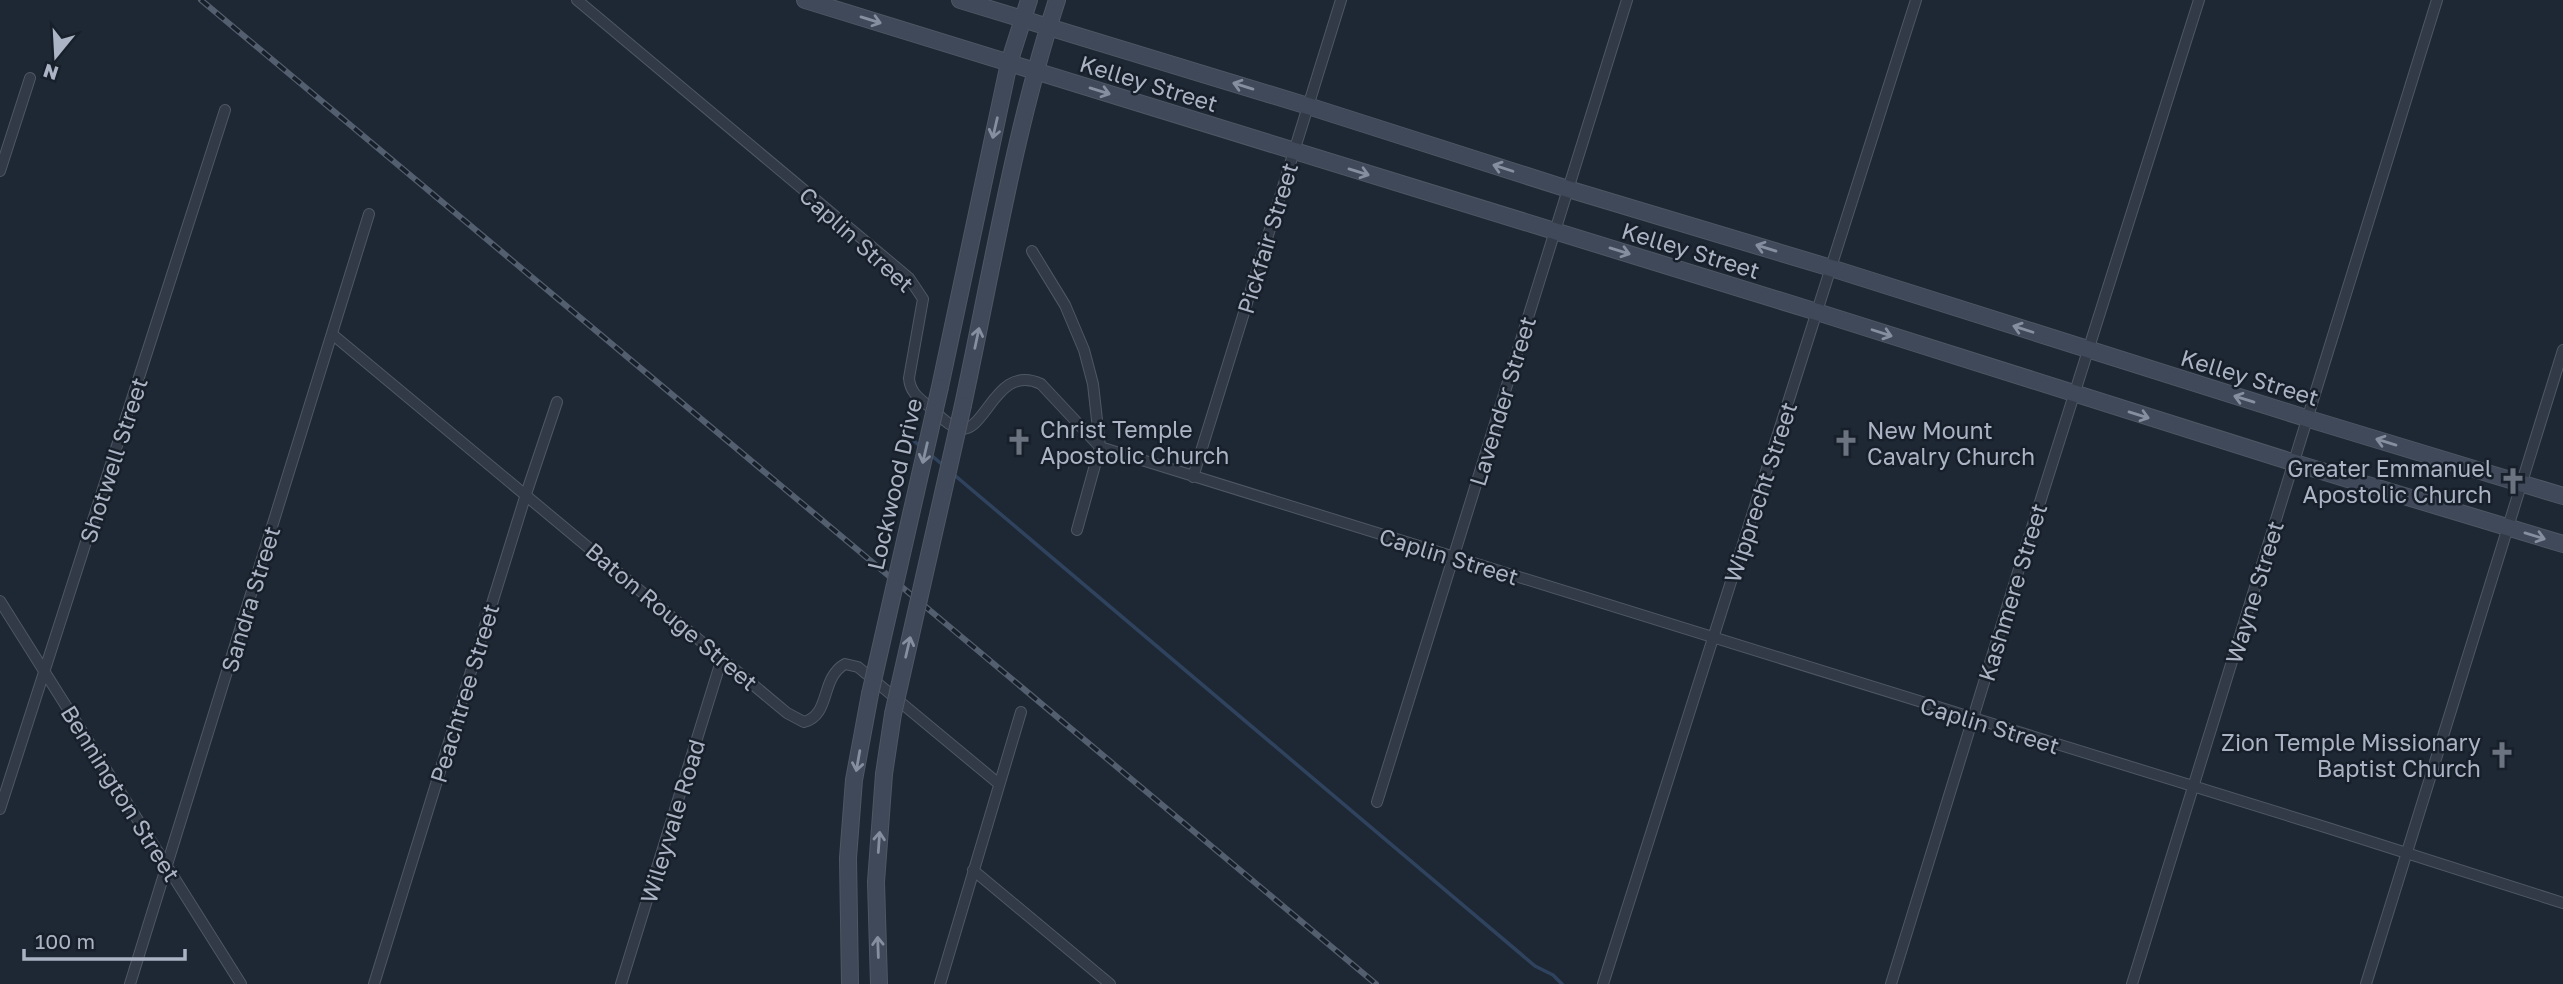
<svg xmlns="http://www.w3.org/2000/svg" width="2563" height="984" viewBox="0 0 2563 984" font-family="'Golos Text',sans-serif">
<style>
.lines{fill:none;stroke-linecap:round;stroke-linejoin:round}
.stream{stroke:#30435e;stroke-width:3.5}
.minor-casing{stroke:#4f5764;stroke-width:12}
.secondary-casing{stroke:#4f5764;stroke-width:18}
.minor{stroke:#313a46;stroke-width:10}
.secondary{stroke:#3f4959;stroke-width:16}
.rail-casing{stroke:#535e6e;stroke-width:6}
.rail{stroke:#171f2a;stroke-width:3.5;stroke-dasharray:10;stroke-linecap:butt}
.secondary-bridge-casing{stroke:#4f5764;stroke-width:18;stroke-linecap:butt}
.secondary-bridge{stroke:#3f4959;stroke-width:16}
.oneway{stroke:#858f9f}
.labels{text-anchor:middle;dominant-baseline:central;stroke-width:5;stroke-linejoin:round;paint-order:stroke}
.street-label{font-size:23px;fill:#abb4c4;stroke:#171f2a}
.poi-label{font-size:23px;fill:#abb4c4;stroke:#171f2a;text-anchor:start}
</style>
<rect width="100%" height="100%" fill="#1e2835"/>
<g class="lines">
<path class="stream" d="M914,441L922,448
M931,455L944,466
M952,473L1535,966L1553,975L1562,984"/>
<defs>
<path id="minor" d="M577,0L909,278L923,299L909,378C910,393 920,399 931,408C938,414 947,425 957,428C986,438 994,362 1041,384L1100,447L2328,828L2563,903
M0,171L30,78
M1032,251L1065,305L1084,350L1093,384L1100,447L1077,530
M332,334L787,713L804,722C831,715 820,678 845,664L858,667L999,784
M1193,477L1341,0
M0,601L241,984
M1377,802L1627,0
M0,809L225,110
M973,870L1110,984
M130,984L369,214
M374,984L526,494L557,402
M621,984L722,658
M940,984L1021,712
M1603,984L1916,0
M1891,984L2022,559L2199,0
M2132,984L2437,0
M2366,984L2563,350"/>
<path id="secondary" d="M805,0L1817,312L2295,463L2563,544
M960,0L1308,106L1568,189L1831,268L2309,419L2563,496
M940,387L1009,63L1029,0
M963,405C992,270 1014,132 1057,0
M850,984L848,858L854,780L870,694
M879,984L876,882L884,774L893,714"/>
</defs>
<use href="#minor" class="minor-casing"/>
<use href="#secondary" class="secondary-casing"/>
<use href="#minor" class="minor"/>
<use href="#secondary" class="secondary"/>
<defs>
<path id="rail" d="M201,0L1376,984"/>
</defs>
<use href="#rail" class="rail-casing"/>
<use href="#rail" class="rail"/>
<defs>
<path id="secondary-bridge" d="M870,694L940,387
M893,714L963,405"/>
</defs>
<use href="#secondary-bridge" class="secondary-bridge-casing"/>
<use href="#secondary-bridge" class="secondary-bridge"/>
</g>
<defs><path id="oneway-shaft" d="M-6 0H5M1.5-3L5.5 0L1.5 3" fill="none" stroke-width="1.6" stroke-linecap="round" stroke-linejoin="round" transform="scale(1.75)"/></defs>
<g class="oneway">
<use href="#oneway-shaft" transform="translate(871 20) rotate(17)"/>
<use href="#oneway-shaft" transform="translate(1243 86) rotate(-163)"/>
<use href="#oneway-shaft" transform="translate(1100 91) rotate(17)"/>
<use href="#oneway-shaft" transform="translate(995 128) rotate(103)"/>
<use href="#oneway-shaft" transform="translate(1503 168) rotate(-162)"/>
<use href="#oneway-shaft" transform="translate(1359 172) rotate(17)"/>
<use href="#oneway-shaft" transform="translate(1766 248) rotate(-163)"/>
<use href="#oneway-shaft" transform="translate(1620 251) rotate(17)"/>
<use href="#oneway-shaft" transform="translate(2023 329) rotate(-162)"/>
<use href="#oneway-shaft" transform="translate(1882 333) rotate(18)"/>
<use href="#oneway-shaft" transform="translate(977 338) rotate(-78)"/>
<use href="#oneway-shaft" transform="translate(2244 399) rotate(-163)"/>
<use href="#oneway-shaft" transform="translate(2139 415) rotate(17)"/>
<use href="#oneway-shaft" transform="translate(2386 442) rotate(-163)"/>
<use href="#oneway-shaft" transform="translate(925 453) rotate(103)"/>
<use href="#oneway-shaft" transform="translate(2535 536) rotate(17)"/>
<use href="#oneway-shaft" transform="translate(908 647) rotate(-77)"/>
<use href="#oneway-shaft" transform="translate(858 761) rotate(100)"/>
<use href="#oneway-shaft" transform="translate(879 842) rotate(-86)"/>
<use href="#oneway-shaft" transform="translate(878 947) rotate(-92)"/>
</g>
<defs>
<symbol id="church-bare" viewBox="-9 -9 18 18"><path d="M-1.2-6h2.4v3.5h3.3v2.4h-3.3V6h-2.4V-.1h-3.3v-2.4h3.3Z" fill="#6b7280" stroke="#171f2a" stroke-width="2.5" paint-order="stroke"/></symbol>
</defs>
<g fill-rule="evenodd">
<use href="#church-bare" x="1000" y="423" width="38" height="38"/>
<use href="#church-bare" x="1827" y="424" width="38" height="38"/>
<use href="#church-bare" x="2494" y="462" width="38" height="38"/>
<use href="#church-bare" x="2483" y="736" width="38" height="38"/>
</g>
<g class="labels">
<g class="street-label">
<text transform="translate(1149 83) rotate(17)">Kelley Street</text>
<text transform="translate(1267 238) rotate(-73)">Pickfair Street</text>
<text transform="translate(857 239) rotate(42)">Caplin Street</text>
<text transform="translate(1691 250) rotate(17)">Kelley Street</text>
<text transform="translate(2250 377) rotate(17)">Kelley Street</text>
<text transform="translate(1502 401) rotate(-73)">Lavender Street</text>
<text transform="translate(113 460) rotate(-72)">Shotwell Street</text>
<text transform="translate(894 484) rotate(-77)">Lockwood Drive</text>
<text transform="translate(1760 492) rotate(-72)">Wipprecht Street</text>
<text transform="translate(1449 556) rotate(17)">Caplin Street</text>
<text transform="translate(2012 592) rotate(-73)">Kashmere Street</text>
<text transform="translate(2254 592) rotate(-73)">Wayne Street</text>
<text transform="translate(250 599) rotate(-73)">Sandra Street</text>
<text transform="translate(672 616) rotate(40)">Baton Rouge Street</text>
<text transform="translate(464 693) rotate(-73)">Peachtree Street</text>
<text transform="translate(1990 725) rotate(17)">Caplin Street</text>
<text transform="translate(121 793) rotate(58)">Bennington Street</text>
<text transform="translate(672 821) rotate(-73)">Wileyvale Road</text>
</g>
<g class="poi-label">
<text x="1040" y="429">Christ Temple<tspan x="1040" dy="26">Apostolic Church</tspan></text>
<text x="1867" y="430">New Mount<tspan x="1867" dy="26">Cavalry Church</tspan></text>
<text x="2492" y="468" text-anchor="end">Greater Emmanuel<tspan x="2492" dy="26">Apostolic Church</tspan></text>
<text x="2481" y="742" text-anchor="end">Zion Temple Missionary<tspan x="2481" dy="26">Baptist Church</tspan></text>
</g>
</g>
<g transform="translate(56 56) rotate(198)" stroke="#171f2a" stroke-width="5" paint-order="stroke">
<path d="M0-5L12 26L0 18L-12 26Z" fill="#abb4c4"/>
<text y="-10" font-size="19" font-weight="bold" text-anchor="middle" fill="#abb4c4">N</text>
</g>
<path d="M24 949v10h161v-10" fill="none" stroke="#abb4c4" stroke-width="3.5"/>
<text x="35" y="949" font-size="21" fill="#abb4c4" stroke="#171f2a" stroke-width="5" paint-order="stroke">100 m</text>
</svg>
